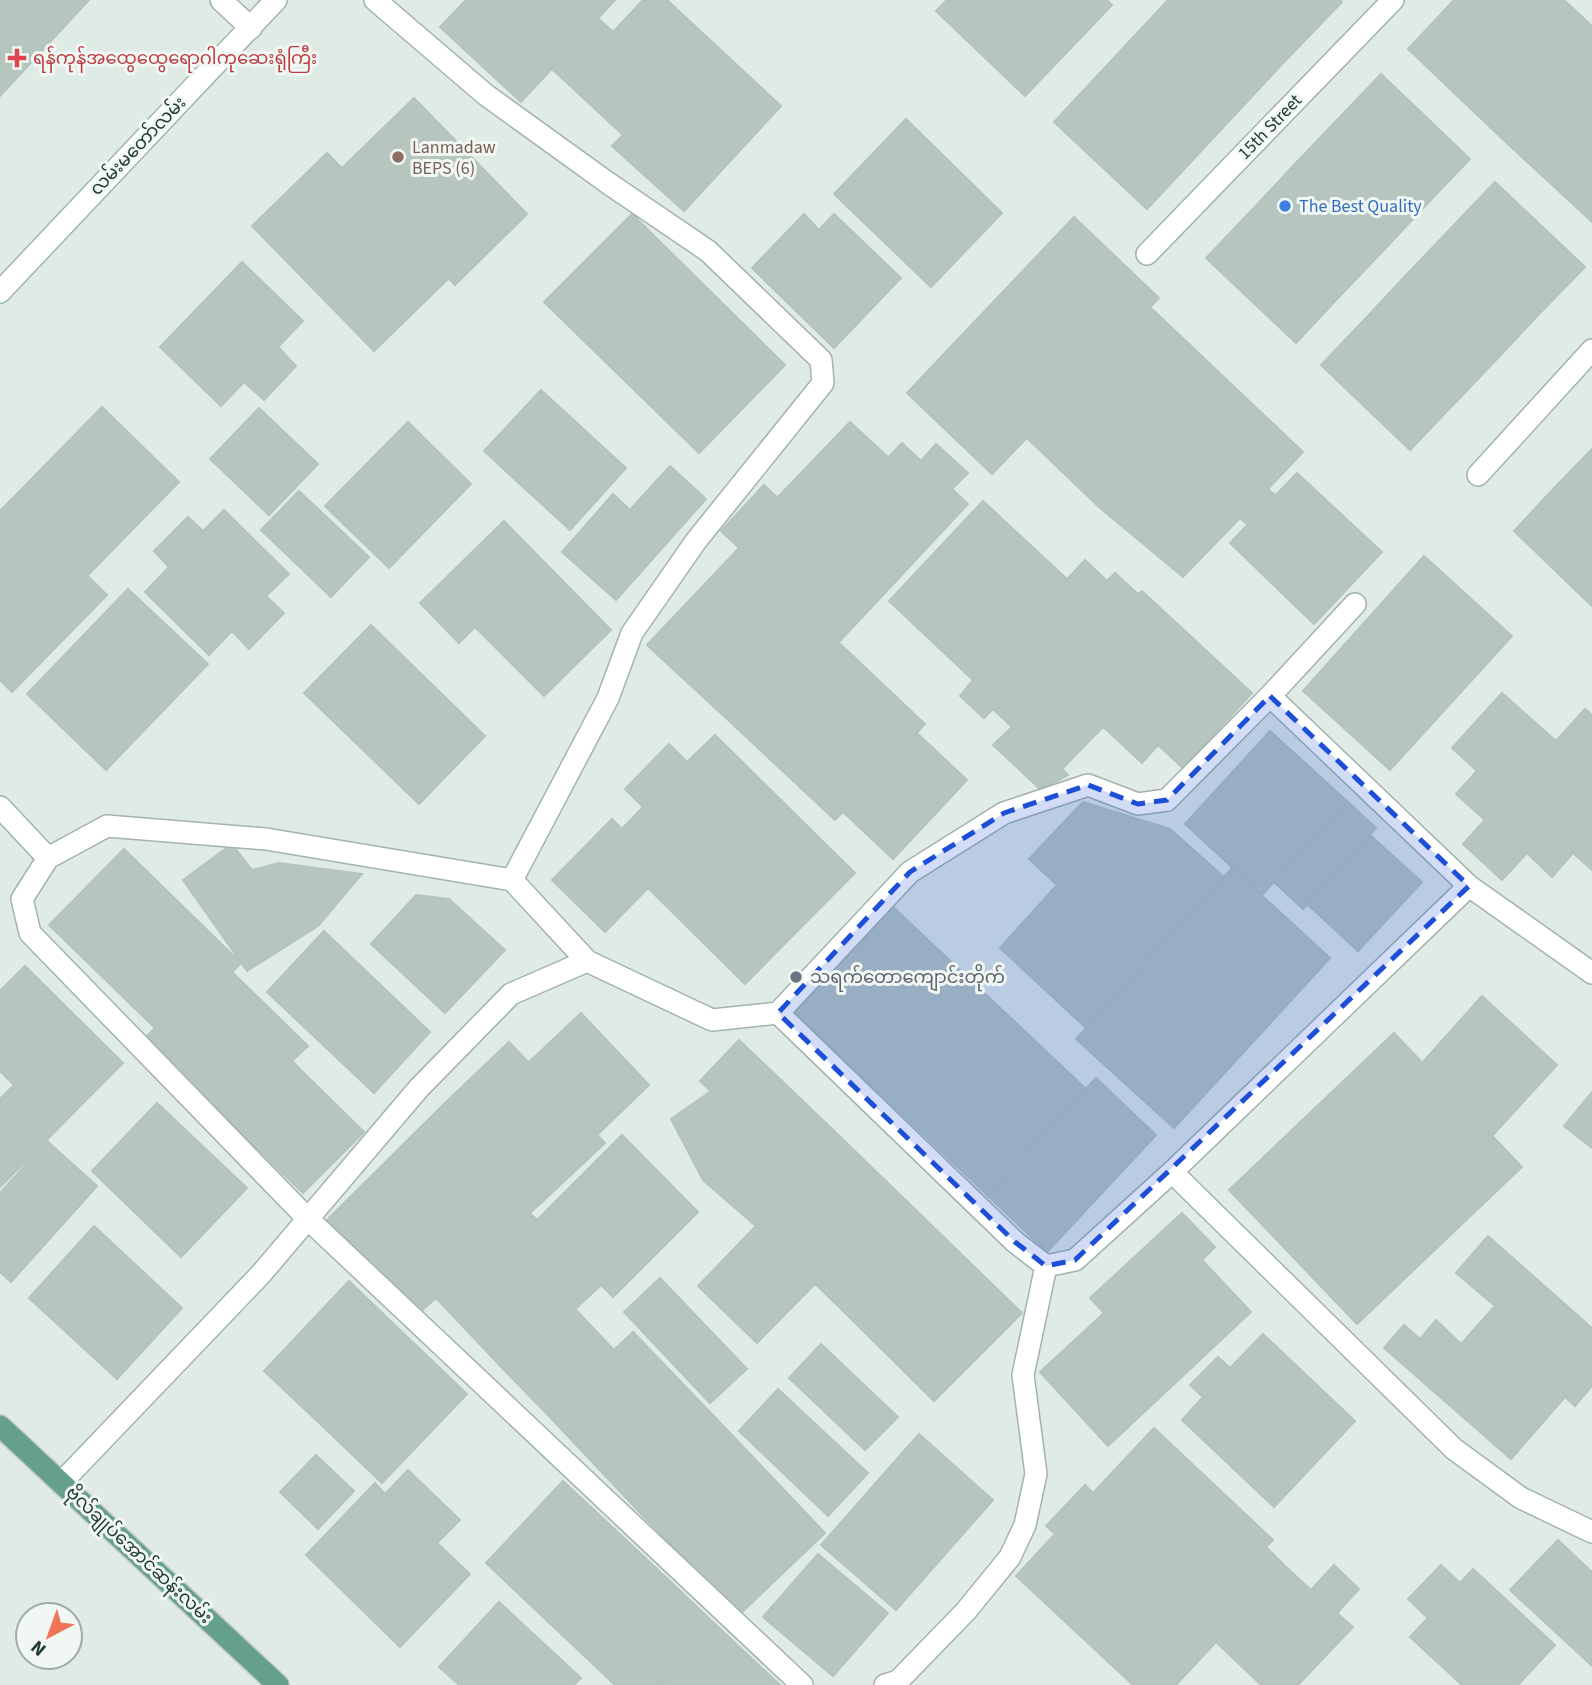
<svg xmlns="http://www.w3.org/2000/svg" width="1592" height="1685" viewBox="0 0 1592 1685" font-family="'Source Sans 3','Noto Sans Myanmar',sans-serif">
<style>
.building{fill:#b6c6be;stroke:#b3c4bc;stroke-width:2}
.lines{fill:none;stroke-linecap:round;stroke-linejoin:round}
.lane-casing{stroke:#a3b3ac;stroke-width:24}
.street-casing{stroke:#a3b3ac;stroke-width:24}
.secondary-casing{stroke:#9fb7ad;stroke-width:24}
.primary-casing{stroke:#c1c8c6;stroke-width:24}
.lane{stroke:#fff;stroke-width:21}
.street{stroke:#fff;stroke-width:21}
.secondary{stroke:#fff;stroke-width:21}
.primary{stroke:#65a08d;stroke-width:21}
.marked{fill:#1d4ed8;fill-opacity:0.2;stroke:#1d4ed8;stroke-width:5;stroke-dasharray:14 9;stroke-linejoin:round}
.health-dot{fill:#e0444e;stroke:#f1f8f4;stroke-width:2.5}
.education-dot{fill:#8d6e63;stroke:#f1f8f4;stroke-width:2.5}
.shop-dot{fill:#3f7fe0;stroke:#f1f8f4;stroke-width:2.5}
.worship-dot{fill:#6b7280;stroke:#f1f8f4;stroke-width:2.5}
.labels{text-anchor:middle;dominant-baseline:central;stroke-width:6;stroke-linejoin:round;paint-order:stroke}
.health-label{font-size:18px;fill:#be3a42;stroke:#f1f8f4;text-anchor:start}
.street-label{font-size:18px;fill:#213b32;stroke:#f1f8f4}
.education-label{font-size:18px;fill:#785e54;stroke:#f1f8f4;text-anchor:start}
.shop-label{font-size:18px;fill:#366cbe;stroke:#f1f8f4;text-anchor:start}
.worship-label{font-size:18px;fill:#5b616d;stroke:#f1f8f4;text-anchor:start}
</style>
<rect width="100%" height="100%" fill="#e0ebe5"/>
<path class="building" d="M0,0H89L0,96Z
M466,0H565L592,25L521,102L440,27Z
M565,0H615L592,25Z
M643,0H667L781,106L684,211L612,146L623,135L552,69L598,18L613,32Z
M947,0H1016L1069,50L1025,96L936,11Z
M1016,0H1107L1112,5L1069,50Z
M1168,0H1222L1286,60L1147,209L1054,122Z
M1222,0H1340L1342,2L1286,60Z
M1454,0H1564L1592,26V57L1510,146L1408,49Z
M1592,57V222L1510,146Z
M1381,74L1470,159L1426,205L1337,120Z
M414,98L527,214L455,285L342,168Z
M906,119L1002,213L931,287L834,194Z
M1337,120L1426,205L1383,251L1293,166Z
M327,153L449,278L374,351L252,226Z
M1293,166L1383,251L1339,297L1250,212Z
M1495,182L1585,267L1541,312L1452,227Z
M1250,212L1339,297L1296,343L1206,258Z
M632,214L785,365L699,453L544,302Z
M804,214L819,230L834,214L901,278L834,348L752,268Z
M1074,217L1159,298L1045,419L960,337Z
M1452,227L1541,312L1498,358L1408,273Z
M242,262L303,321L278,347L296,366L264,400L244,382L221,406L160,347Z
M1408,273L1498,358L1454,404L1365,319Z
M1151,308L1303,452L1268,489L1276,496L1248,525L1240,518L1183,577L1099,507L1167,435L1094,366Z
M1365,319L1454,404L1410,450L1321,365Z
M960,337L1045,419L992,474L907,393Z
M1094,366L1167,435L1099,507L1026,437Z
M541,390L626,468L570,530L484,451Z
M102,407L179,482L88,575L11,500Z
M259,408L318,464L269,515L210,459Z
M408,422L471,484L389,568L325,506Z
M850,422L888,457L816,534L777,498Z
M902,443L921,461L936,444L968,473L952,489L968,504L882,596L816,534Z
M1592,449V518L1557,485Z
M670,466L706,499L616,600L562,552L613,494L630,510Z
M1297,473L1382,552L1314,624L1230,543Z
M764,485L882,596L839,642L721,531Z
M1557,485L1592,518V606L1514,531Z
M299,491L369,557L331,597L261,530Z
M11,500L107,595L12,692L0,680V511Z
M983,501L1067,579L973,680L889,601Z
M224,510L289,574L266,596L284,613L249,649L232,631L209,655L145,592L169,567L154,551L188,517L203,531Z
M504,521L611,630L544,696L475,627L459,643L420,603Z
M739,548L817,622L726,718L647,645Z
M1424,556L1512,636L1390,770L1303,691Z
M1085,560L1107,581L1115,573L1138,594L1142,591L1252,693L1183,768L1158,745L1142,763L1010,640Z
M128,589L208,664L106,770L27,694Z
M817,622L925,724L835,820L726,718Z
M371,625L485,736L419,804L304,693Z
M1010,640L1103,727L1062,769L1068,775L1041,790L993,745L1012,727L993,709L984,718L960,696L973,680Z
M1502,693L1556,741L1585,709L1592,715V870L1573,853L1552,877L1527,853L1502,880L1463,844L1485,820L1456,794L1477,771L1452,748Z
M1270,731L1347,801L1262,895L1185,824Z
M917,733L967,780L893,859L843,812Z
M715,735L855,873L745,984L648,888L605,932L552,880L612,819L622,829L643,807L625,789L669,744L687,762Z
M1347,801L1376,828L1303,909L1274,882Z
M1083,802L1170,829L1224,877L1086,1028L1000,948L1057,885L1029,859Z
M1370,835L1422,882L1358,951L1307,904Z
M232,844L252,870L279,863L362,874L318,926L247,971L183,880Z
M124,849L241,963L217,988L206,976L155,1028L49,925Z
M1232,868L1330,958L1174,1128L1076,1039Z
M416,895L449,899L505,950L445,1013L371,944Z
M891,905L1086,1089L987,1195L792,1010Z
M324,931L430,1032L374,1093L267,992Z
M25,966L123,1063L0,1187V1099L14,1085L0,1071V991Z
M232,972L308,1046L292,1061L306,1075L245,1137L145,1038L206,976L217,988Z
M1482,996L1557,1065L1493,1135L1422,1063Z
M581,1013L649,1085L598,1134L529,1062Z
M1394,1033L1522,1167L1357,1324L1229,1190Z
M739,1040L826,1123L787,1163L700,1081Z
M509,1042L605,1143L541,1203L446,1102Z
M306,1075L364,1132L303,1193L245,1137Z
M1096,1078L1156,1135L1047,1252L987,1195Z
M711,1091L787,1163L800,1180L756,1226L703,1180L671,1119Z
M1592,1092V1148L1564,1126Z
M446,1102L541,1203L419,1313L327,1220Z
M157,1103L247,1188L181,1257L92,1171Z
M826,1123L921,1215L835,1303L756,1226L800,1180L787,1163Z
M622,1135L698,1212L613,1297L537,1220Z
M47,1141L97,1186L11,1282L0,1272V1193Z
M530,1213L601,1285L507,1373L436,1298Z
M1182,1213L1215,1247L1202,1260L1251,1312L1172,1386L1090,1298Z
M921,1215L1022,1313L934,1401L835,1303Z
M94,1226L182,1308L117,1379L29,1298Z
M756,1226L815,1284L757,1343L698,1286Z
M1488,1236L1592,1328V1386L1575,1406L1565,1397L1511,1459L1384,1348L1404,1325L1420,1339L1436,1320L1461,1344L1495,1306L1456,1273Z
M660,1278L747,1369L710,1403L624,1312Z
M349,1281L401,1331L316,1420L264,1371Z
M575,1309L614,1350L547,1414L507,1373Z
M1104,1313L1172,1386L1108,1446L1040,1372Z
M401,1331L467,1394L382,1483L316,1420Z
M633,1332L732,1435L645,1518L547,1414Z
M1263,1334L1355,1421L1274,1507L1182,1420L1203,1397L1190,1385L1218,1357L1230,1368Z
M821,1344L898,1417L865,1450L789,1378Z
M778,1389L868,1473L828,1516L739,1431Z
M1154,1428L1273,1540L1266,1547L1286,1567L1176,1685H1133L1016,1576L1055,1534L1046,1526L1085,1485L1093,1493Z
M919,1434L993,1500L896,1610L821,1545Z
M732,1435L825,1533L739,1615L645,1518Z
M316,1455L354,1491L318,1529L280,1492Z
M408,1470L460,1520L437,1543L470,1574L400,1647L306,1555L375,1483L385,1494Z
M563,1481L671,1582L594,1665L486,1563Z
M1558,1540L1592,1572V1666L1510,1590Z
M818,1554L888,1613L833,1676L763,1617Z
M1334,1565L1359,1589L1337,1613L1353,1627L1298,1685H1261L1216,1642L1286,1567L1311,1590Z
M1441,1565L1460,1583L1473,1569L1555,1645L1518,1685H1462L1410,1637L1428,1618L1408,1599Z
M671,1582L716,1625L660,1685H615L594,1665Z
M499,1602L581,1678L574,1685H459L439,1667Z
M716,1625L780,1685H660Z"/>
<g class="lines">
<defs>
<path id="lane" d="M221,0L251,28"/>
<path id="street" d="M375,0L486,95L608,183L708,251L821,360L823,383L696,541L632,633L608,698L512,880
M1147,254L1393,0
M1478,475L1592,350
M1270,696L1469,886L1592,973
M0,807L48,858L107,826L266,839L512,880L587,961L712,1020L778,1013L1015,1242L1046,1266L1075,1260L1172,1172L1469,886
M48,858L22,899L30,933L308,1219L802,1685
M778,1013L910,872L1004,813L1088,785L1138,804L1167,800L1270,696L1355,604
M1172,1172L1454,1449L1521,1498L1592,1532
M61,1483L261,1274L419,1088L511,994L587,961
M885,1685L898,1681L966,1611L1010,1557L1025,1525L1036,1474L1023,1375L1046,1266"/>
<path id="secondary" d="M0,292L276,0"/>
<path id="primary" d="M0,1426L278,1685"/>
</defs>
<use href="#lane" class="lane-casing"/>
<use href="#street" class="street-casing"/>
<use href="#secondary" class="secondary-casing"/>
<use href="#primary" class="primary-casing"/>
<use href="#lane" class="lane"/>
<use href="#street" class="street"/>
<use href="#secondary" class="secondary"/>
<use href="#primary" class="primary"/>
</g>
<path class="marked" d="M1270,696L1469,886L1075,1260L1046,1266L1015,1242L778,1013L910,872L1004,813L1088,785L1138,804L1167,800Z"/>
<path class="health-dot" d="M13.5 47.5h7v7h7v7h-7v7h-7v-7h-7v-7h7z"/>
<circle class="education-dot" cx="398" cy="157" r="7"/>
<circle class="shop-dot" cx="1285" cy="206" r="7"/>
<circle class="worship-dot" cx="796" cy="977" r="7"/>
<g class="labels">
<g class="health-label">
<text x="33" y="58">ရန်ကုန်အထွေထွေရောဂါကုဆေးရုံကြီး</text>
</g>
<g class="street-label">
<text transform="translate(1270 127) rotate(-46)">15th Street</text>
<text transform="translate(138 146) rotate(-46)">လမ်းမတော်လမ်း</text>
<text transform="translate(139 1555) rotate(43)">ဗိုလ်ချုပ်အောင်ဆန်းလမ်း</text>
</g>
<g class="education-label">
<text x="412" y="147">Lanmadaw<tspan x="412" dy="21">BEPS (6)</tspan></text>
</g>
<g class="shop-label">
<text x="1299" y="206">The Best Quality</text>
</g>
<g class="worship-label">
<text x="810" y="977">သရက်တောကျောင်းတိုက်</text>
</g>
</g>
<g transform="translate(49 1636) rotate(221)"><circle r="33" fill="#f1f8f4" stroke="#9eaca6" stroke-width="2"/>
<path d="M0-5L12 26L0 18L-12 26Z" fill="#f07459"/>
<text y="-10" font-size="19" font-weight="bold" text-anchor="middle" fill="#213b32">N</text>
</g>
</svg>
